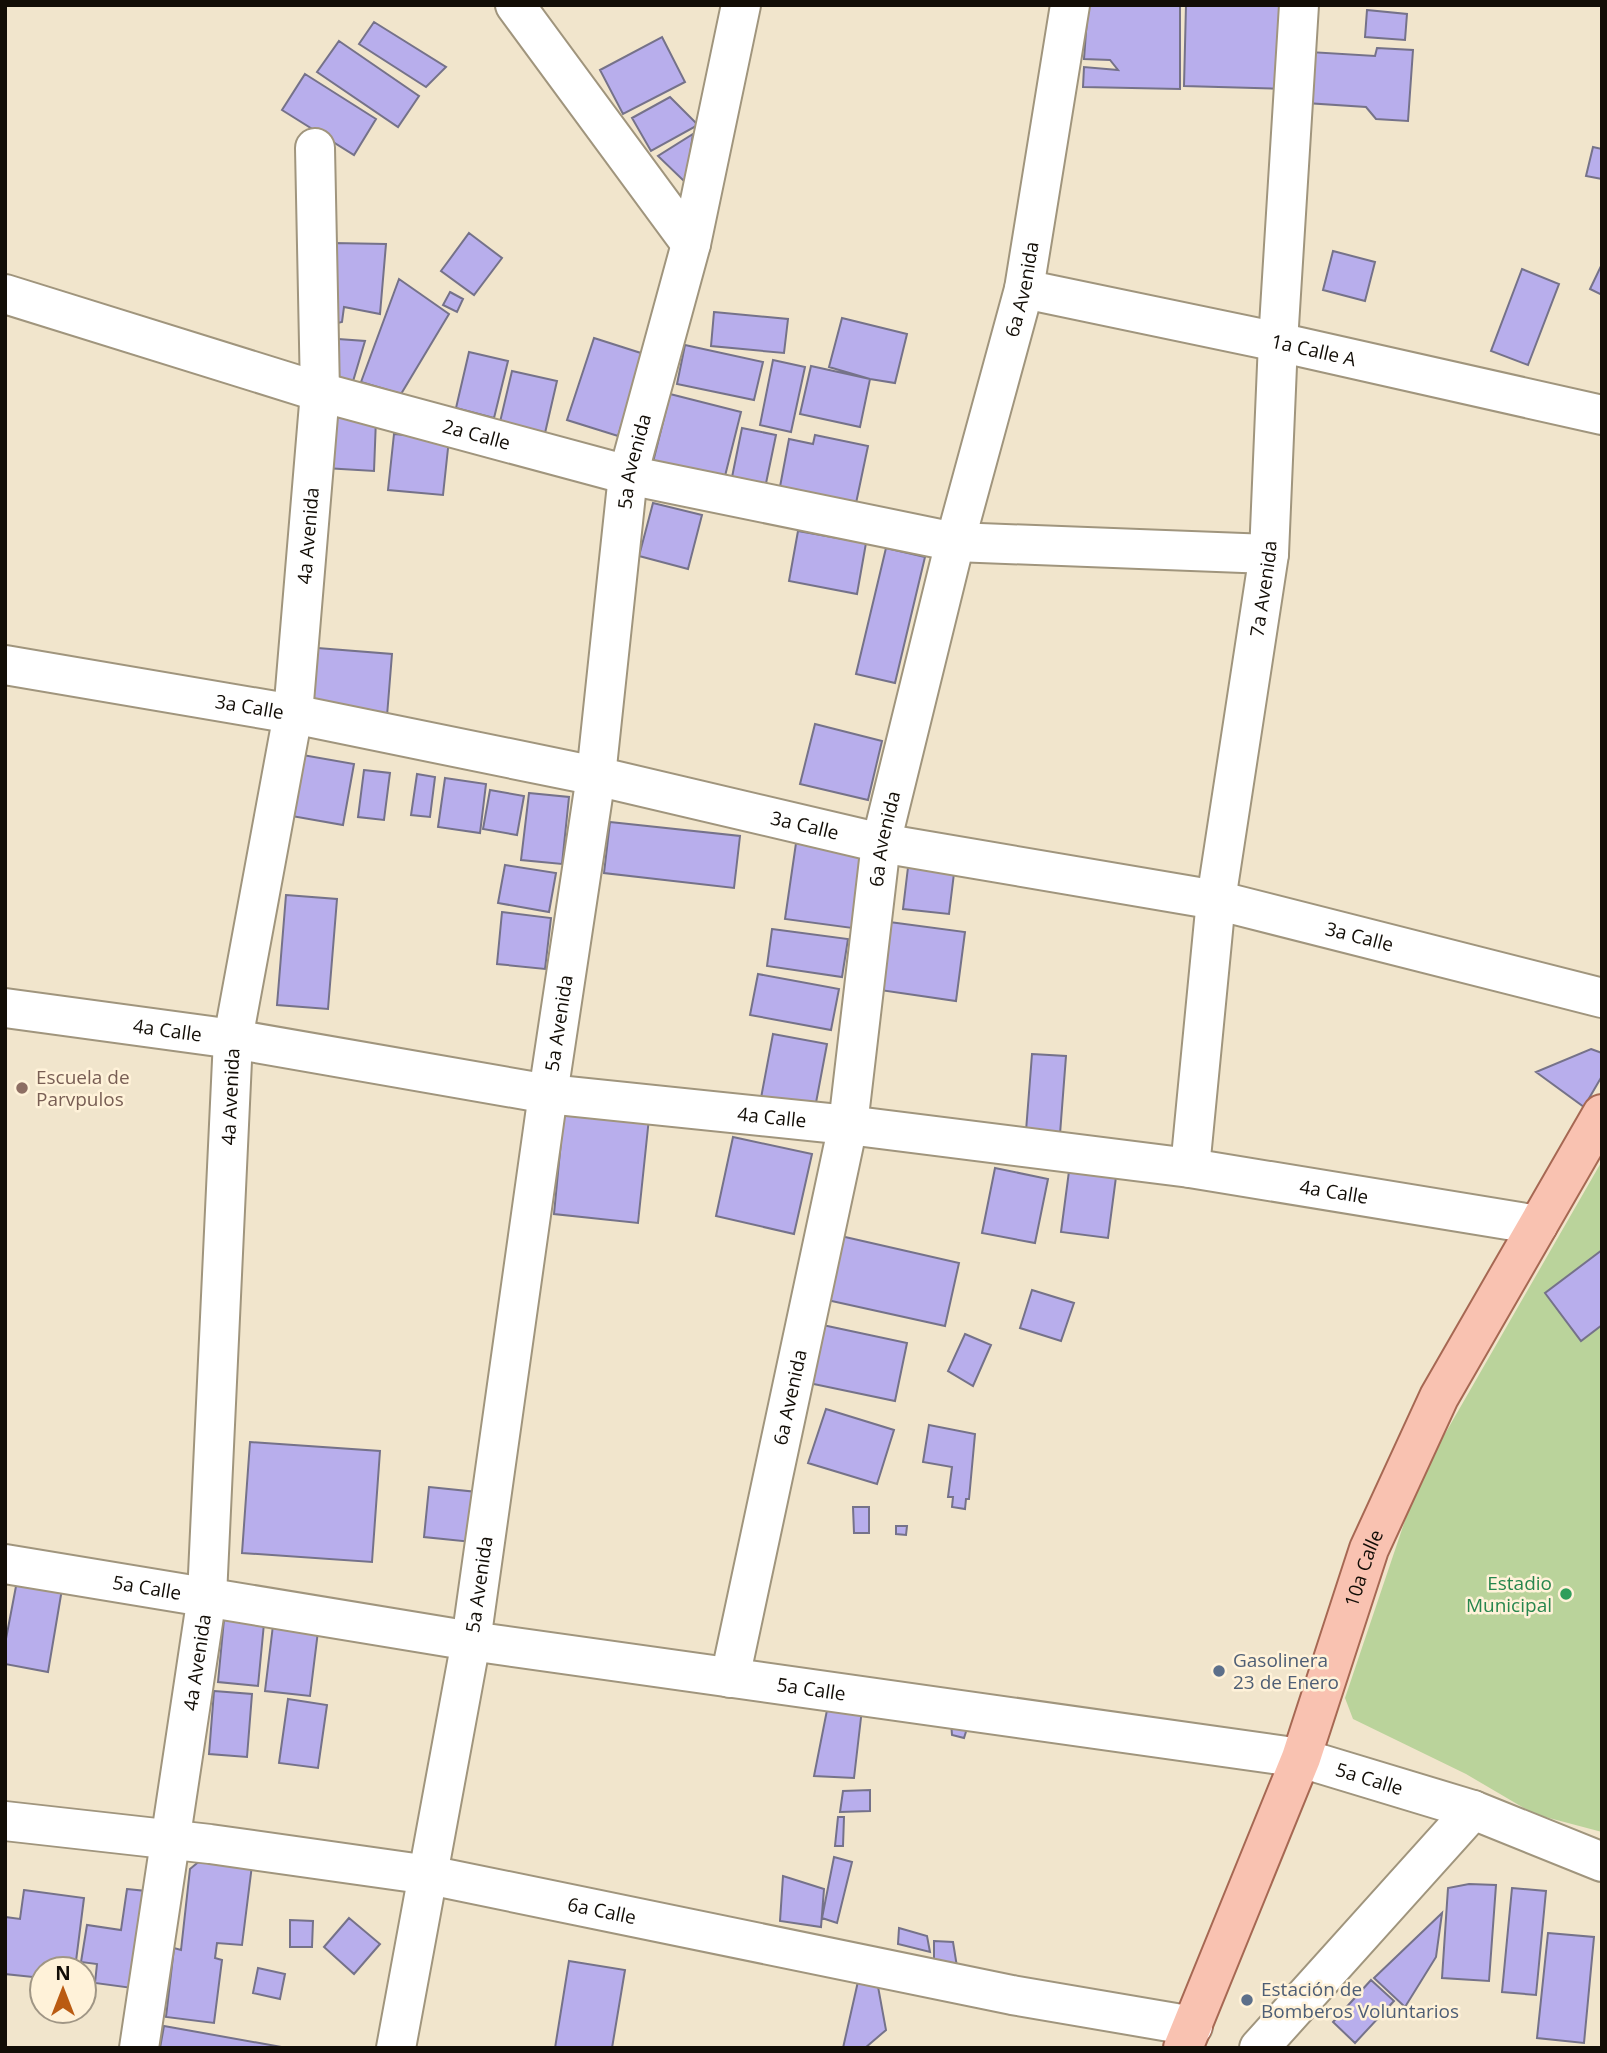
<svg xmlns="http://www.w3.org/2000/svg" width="1607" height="2053" viewBox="0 0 1607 2053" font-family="'Open Sans',sans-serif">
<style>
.green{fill:#bad39b}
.building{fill:#b8aeec;stroke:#757289;stroke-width:2}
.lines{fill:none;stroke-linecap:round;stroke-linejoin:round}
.minor-casing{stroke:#a0957d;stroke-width:42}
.major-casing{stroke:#a66853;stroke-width:42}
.minor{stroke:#fff;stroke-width:38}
.major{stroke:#f9c2b1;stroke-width:38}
.education-dot{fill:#8d6e63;stroke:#fff2d9;stroke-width:2.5}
.leisure-dot{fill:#2e9e5b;stroke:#fff2d9;stroke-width:2.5}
.service-dot{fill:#5c6f8a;stroke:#fff2d9;stroke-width:2.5}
.labels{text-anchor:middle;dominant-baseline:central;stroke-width:5;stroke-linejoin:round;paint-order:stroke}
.street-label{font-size:19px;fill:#120d06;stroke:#fff2d9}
.education-label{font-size:19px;fill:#785e54;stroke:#fff2d9;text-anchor:start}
.leisure-label{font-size:19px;fill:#27864d;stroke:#fff2d9;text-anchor:end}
.service-label{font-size:19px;fill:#4e5e75;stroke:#fff2d9;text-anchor:start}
</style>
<rect width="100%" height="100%" fill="#f1e5cc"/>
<path class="green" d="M1602,1161V1832L1534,1814L1466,1774L1353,1719L1345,1698L1419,1479Z"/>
<path class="building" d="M1088,5H1180V89L1083,87L1084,67L1118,70L1110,60L1084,59Z
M1186,5H1289L1287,89L1184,86Z
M1367,10L1407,14L1405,40L1365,37Z
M374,22L446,67L426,87L359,44Z
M662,37L685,82L623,114L600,70Z
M339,41L419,96L398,127L317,72Z
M1377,48L1413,50L1408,121L1376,119L1366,107L1306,103L1310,52L1375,56Z
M305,74L376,119L354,155L282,110Z
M670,97L698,125L651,151L632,118Z
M693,134L686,183L658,156Z
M1593,147L1602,149V179L1586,176Z
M469,233L502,258L474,295L441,271Z
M333,243L386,244L380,314L344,307L342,322L325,326Z
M1333,251L1375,262L1365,301L1323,290Z
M1602,264V295L1590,289Z
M1522,269L1559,284L1528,365L1491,351Z
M399,279L449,314L401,394L361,382Z
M450,292L463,299L457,312L443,305Z
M714,312L788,319L784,353L711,346Z
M842,318L907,334L895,383L870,379L829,367Z
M324,338L365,341L351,388L320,382Z
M594,338L644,354L618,436L567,420Z
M685,345L763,362L754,400L677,384Z
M469,352L508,361L494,418L456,408Z
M773,360L805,367L791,432L760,425Z
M811,366L870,379L860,427L800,414Z
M512,371L557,381L545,433L500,422Z
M670,394L741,412L724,480L653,462Z
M327,417L376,419L374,471L325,468Z
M742,428L776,435L764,493L730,487Z
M394,434L449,439L443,495L388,490Z
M815,435L868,446L855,508L779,492L789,439L813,444Z
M653,503L702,515L688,569L639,556Z
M798,531L866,543L857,594L789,581Z
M886,548L925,557L895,683L856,674Z
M305,647L392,654L387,716L300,709Z
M815,724L882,741L868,800L800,784Z
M297,754L354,764L343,825L286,815Z
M364,770L390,773L384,820L358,817Z
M417,774L435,777L430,817L411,815Z
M445,778L486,784L480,833L438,827Z
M490,790L524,796L517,835L483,829Z
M529,793L569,797L562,864L521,860Z
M610,822L740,836L734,888L604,873Z
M796,843L863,852L852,928L785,919Z
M909,859L955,865L949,914L903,909Z
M505,865L556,873L549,912L498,903Z
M286,895L337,899L328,1009L277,1005Z
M502,912L551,918L545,969L497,964Z
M882,921L965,932L956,1001L873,989Z
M772,929L848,939L842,977L767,966Z
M758,974L839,989L831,1030L750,1015Z
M773,1034L827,1044L815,1108L761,1098Z
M1591,1049L1602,1053V1076L1584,1107L1536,1072Z
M1032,1054L1066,1056L1060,1134L1026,1131Z
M564,1110L649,1118L638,1223L554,1214Z
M733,1137L812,1154L794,1234L716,1216Z
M995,1168L1048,1179L1035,1243L982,1233Z
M1069,1171L1116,1177L1108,1238L1061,1232Z
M832,1234L959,1263L945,1326L818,1298Z
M1602,1250V1325L1581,1341L1545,1293Z
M1032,1290L1074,1303L1061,1341L1020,1328Z
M818,1324L907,1343L895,1401L804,1382Z
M965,1334L991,1345L973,1386L948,1371Z
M826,1409L894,1430L877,1484L808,1463Z
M929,1425L975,1434L969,1499H966L965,1509L952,1507L953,1497H948L952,1467L923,1462Z
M250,1442L380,1451L372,1562L242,1553Z
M429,1487L477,1492L472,1542L424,1537Z
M853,1507H869V1533H854Z
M896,1526H907L906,1535L896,1534Z
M17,1581L62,1589L48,1672L5,1664V1644Z
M225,1609L265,1613L258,1686L218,1682Z
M274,1617L319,1623L310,1696L265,1691Z
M214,1691L252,1694L247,1757L209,1754Z
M288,1699L327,1705L318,1768L279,1763Z
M828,1705L862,1709L854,1778L814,1776Z
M951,1722H969L964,1738L952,1735Z
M870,1790V1811L840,1812L843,1791Z
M838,1817H844L843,1846H835Z
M834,1857L852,1862L837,1923L822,1918Z
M202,1859L252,1865L242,1945L217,1943L215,1958L222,1960L214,2023L166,2017L174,1948L181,1950L190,1869Z
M783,1876L824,1889L821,1927L780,1921Z
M1469,1884L1496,1885L1489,1981L1442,1978L1448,1888Z
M1512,1888L1546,1891L1536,1995L1502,1992Z
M127,1889L146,1891L132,1988L95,1983L97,1964L81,1962L87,1925L121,1930Z
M24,1890L84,1898L75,1969H42V1978L5,1974V1917L20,1919Z
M1442,1913L1436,1957L1405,2007L1374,1978Z
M349,1918L380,1944L354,1974L324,1947Z
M290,1920L313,1921L312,1947H290Z
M899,1928L927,1936L930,1952L898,1944Z
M1548,1933L1594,1937L1584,2043L1537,2038Z
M934,1941L953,1942L958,1973H934Z
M569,1961L625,1970L612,2048H555Z
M258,1968L285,1974L280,1999L253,1993Z
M859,1977L877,1981L886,2030L865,2048H843Z
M1371,1980L1394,2001L1355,2043L1333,2022Z
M164,2026L287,2048H160Z"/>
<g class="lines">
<defs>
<g id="minor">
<path d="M515,5L691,244"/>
<path id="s1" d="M1024,289L1278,342L1602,415"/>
<path id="s2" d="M5,294L320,392L628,475L955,542L1269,554"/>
<path id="s3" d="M5,665L293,714L596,776L881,843L1216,900L1602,998"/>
<path id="s4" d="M5,1008L233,1039L548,1094L848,1125L1190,1168L1538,1225"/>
<path id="s5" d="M1190,1168L1216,900L1269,554L1278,342L1299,5"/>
<path id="s6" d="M5,1564L471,1641L1301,1758L1473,1810L1602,1862"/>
<path id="s7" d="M730,1678L848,1125L881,843L955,542L1024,289L1070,5"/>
<path id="s8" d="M5,1821L210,1844L429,1875L1012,1995L1193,2026"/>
<path id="s9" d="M139,2048L207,1596L233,1039L293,714L320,392L315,148"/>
<path id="s10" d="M396,2048L471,1641L548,1094L596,776L628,475L691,244L741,5"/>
<path d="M1259,2048L1473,1810"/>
</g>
<g id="major">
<path id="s11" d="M1183,2048L1301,1758L1369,1549L1439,1397L1602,1114"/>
</g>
</defs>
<use href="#minor" class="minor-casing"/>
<use href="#major" class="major-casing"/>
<use href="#minor" class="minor"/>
<use href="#major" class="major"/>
</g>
<circle class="education-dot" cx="22" cy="1088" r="7"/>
<circle class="leisure-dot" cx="1566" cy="1594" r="7"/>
<g class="service-dot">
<circle cx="1219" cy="1671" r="7"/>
<circle cx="1247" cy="2000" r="7"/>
</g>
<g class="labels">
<g class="street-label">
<text stroke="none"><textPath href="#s7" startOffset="1421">6a Avenida</textPath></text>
<text stroke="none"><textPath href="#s1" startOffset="296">1a Calle A</textPath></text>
<text stroke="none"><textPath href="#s2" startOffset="492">2a Calle</textPath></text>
<text stroke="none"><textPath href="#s10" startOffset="1605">5a Avenida</textPath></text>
<text stroke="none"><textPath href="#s9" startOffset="1524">4a Avenida</textPath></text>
<text stroke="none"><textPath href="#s5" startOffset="584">7a Avenida</textPath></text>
<text stroke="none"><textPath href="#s3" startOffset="248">3a Calle</textPath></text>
<text stroke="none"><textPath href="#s3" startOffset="816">3a Calle</textPath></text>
<text stroke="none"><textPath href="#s7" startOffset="854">6a Avenida</textPath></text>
<text stroke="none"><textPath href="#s3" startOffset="1382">3a Calle</textPath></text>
<text stroke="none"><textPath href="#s10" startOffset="1038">5a Avenida</textPath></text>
<text stroke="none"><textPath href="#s4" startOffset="164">4a Calle</textPath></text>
<text stroke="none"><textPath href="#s9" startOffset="957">4a Avenida</textPath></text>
<text stroke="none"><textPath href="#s4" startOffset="775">4a Calle</textPath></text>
<text stroke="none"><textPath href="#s4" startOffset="1342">4a Calle</textPath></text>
<text stroke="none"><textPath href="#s7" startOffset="287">6a Avenida</textPath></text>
<text stroke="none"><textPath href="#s11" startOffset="513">10a Calle</textPath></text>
<text stroke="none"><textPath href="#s10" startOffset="471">5a Avenida</textPath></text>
<text stroke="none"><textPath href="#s6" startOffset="144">5a Calle</textPath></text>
<text stroke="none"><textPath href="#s9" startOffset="390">4a Avenida</textPath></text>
<text stroke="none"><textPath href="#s6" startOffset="816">5a Calle</textPath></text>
<text stroke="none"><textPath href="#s6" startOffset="1382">5a Calle</textPath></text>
<text stroke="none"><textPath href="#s8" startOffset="604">6a Calle</textPath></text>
</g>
<g class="education-label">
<text x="36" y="1077">Escuela de<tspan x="36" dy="22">Parvpulos</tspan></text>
</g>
<g class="leisure-label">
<text x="1552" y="1583">Estadio<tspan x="1552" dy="22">Municipal</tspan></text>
</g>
<g class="service-label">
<text x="1233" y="1660">Gasolinera<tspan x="1233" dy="22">23 de Enero</tspan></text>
<text x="1261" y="1989">Estación de<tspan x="1261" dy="22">Bomberos Voluntarios</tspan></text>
</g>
</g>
<rect width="1607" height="2053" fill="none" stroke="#120d06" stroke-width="14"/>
<g transform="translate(63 1990)"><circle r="33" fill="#fff2d9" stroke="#a09685" stroke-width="2"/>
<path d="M0-5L12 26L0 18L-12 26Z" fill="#ba5b12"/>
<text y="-10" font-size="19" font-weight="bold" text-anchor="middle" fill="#120d06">N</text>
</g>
</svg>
